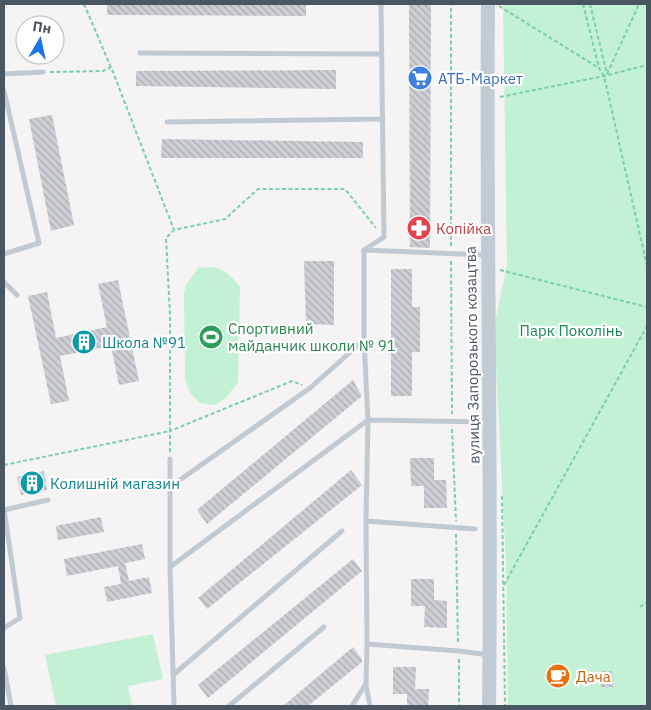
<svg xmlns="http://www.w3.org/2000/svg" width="651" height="710" viewBox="0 0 651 710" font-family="'IBM Plex Sans',sans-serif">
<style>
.green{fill:#c3f1d5}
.building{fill:url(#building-back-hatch)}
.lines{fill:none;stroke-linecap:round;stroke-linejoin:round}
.path{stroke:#7ad0a6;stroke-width:2;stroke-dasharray:4 2.5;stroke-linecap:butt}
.lane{stroke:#c1cad2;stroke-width:5}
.secondary{stroke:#c1cbd6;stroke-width:14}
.labels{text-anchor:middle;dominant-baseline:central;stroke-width:4.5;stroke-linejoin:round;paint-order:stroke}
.shop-label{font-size:15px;fill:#366cbe;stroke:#fff;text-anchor:start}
.health-label{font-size:15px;fill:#be3a42;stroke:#fff;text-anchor:start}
.leisure-label{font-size:15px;fill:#27864d;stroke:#fff;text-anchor:start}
.park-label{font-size:15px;fill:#17864f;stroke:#fff}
.culture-label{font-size:15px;fill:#0d838f;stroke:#fff;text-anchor:start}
.street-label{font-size:15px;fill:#4a5661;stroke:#fff}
.food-label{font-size:15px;fill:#c56008;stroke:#fff;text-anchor:start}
</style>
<defs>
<pattern id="building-back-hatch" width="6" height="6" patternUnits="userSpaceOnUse" patternTransform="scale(1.25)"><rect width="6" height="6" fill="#cdcfd5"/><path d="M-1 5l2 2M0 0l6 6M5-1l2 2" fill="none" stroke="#a8abb0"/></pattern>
</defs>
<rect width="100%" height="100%" fill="#f5f3f3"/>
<path class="green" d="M503,4H647V706H508L506,564L494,327L507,265Z
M212,267C225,270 232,276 240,287L238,382L225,399L214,405L200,403L191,394L185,381L184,293L186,285L198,268Z
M153,634L163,679L128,686L132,706H56L45,655Z"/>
<path class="building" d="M107,4H306V16L107,15Z
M409,4H431L430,248L410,247Z
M336,70V89L136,86V71Z
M52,115L74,225L51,231L29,119Z
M162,139L363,142V158H161Z
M304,261H334V325L306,324Z
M391,269H412V307H420V352H412V396H391Z
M118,280L139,381L119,385L111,346L60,356L69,401L51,404L28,296L47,292L56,338L107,327L98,284Z
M353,380L362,396L207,524L197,510Z
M410,458H434V480H446L447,508H424V486H411Z
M351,470L362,485L207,609L198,598Z
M44,471L47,490L21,495L17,477Z
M101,517L104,532L58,540L56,526Z
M142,544L145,559L125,563L129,581L149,577L152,593L107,602L104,587L121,584L118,566L67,576L64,559Z
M353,559L362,571L208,698L198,685Z
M411,579H434V600L447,601V628L424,627L425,606H411Z
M353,647L362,659V662L308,706H283Z
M393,667H416L415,689H429L428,706H407V694H393Z
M599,671H612L613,687H600Z"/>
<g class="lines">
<path class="path" d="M84,4L113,72L174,230L225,219L258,189H345L376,228
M583,4L599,68L604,76L647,266
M590,4L607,74
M499,6L599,68
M50,72L103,71L111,67
M607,74L639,4
M500,97L604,76L647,65
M451,246V4
M451,261L452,414
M500,270L647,307
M452,429L456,521
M170,452V431L292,381L302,385
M4,465L170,431V315L166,238L173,231
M502,496L505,706
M456,534L458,644
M504,585L647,326
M640,607L647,602
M459,659V706"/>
<path class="lane" d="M381,4L384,237L364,250L486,255
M140,53L381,54
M4,74L43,72
M4,91L39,243L4,254
M167,122L383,119
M4,282L17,295
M170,459V567L174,706
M170,487L310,388L364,340
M4,509L20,618L4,628
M4,510L48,500
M366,521L475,529
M170,567L368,420L364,340V250
M367,644L459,651L489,655
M4,668L11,706
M173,675L342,531
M229,706L324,627
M352,706L365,685
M370,706L366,685L367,644L366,521L368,420L488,422"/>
<path class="secondary" d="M488,4C486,238 492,472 489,706"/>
</g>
<defs>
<symbol id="supermarket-disc" viewBox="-11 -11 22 22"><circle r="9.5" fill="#3f7fe0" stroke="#fff"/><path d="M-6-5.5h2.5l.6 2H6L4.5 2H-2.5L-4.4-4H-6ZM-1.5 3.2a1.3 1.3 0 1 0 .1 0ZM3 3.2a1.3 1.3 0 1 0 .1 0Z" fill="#fff"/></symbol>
<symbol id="pharmacy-disc" viewBox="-11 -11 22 22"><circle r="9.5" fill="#e0444e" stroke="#fff"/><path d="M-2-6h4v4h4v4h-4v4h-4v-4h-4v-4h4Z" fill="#fff"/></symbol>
<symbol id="stadium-disc" viewBox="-11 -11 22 22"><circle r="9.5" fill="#2e9e5b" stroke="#fff"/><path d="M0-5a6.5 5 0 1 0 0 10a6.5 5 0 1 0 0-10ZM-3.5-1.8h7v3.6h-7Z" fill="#fff"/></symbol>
<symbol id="building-disc" viewBox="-11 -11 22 22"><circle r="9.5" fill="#0f9aa8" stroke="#fff"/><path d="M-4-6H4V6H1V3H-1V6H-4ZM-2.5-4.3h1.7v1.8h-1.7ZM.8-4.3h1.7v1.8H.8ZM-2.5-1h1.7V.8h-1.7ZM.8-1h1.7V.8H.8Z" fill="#fff"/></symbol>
<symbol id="cafe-disc" viewBox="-11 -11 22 22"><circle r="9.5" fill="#e8710a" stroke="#fff"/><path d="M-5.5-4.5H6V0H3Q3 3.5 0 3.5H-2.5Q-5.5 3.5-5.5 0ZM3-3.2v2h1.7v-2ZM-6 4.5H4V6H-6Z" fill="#fff"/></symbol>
</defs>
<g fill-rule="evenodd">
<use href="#supermarket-disc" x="406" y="64" width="28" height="28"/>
<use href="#pharmacy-disc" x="405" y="214" width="28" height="28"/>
<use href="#stadium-disc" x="197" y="323" width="28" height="28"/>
<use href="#building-disc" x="70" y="328" width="28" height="28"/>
<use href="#building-disc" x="18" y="469" width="28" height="28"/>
<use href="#cafe-disc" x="544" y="662" width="28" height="28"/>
</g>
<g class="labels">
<g class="shop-label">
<text x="438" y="78">АТБ-Маркет</text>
</g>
<g class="health-label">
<text x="436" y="228">Копійка</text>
</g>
<g class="leisure-label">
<text x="228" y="328">Спортивний<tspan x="228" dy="17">майданчик школи № 91</tspan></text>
</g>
<g class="park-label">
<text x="571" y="330">Парк Поколінь</text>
</g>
<g class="culture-label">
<text x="102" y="342">Школа №91</text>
<text x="50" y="483">Колишній магазин</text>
</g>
<g class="street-label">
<text transform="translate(472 355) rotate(-91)">вулиця Запорозького козацтва</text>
</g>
<g class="food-label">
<text x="576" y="676">Дача</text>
</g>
</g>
<rect width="651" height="710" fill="none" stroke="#4a5661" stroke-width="10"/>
<g transform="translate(40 40) rotate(9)"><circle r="24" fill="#ffffff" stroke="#b7bbc0"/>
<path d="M0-4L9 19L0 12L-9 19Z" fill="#1a73e8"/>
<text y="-8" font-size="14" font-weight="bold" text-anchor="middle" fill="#4a5661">Пн</text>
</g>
</svg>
